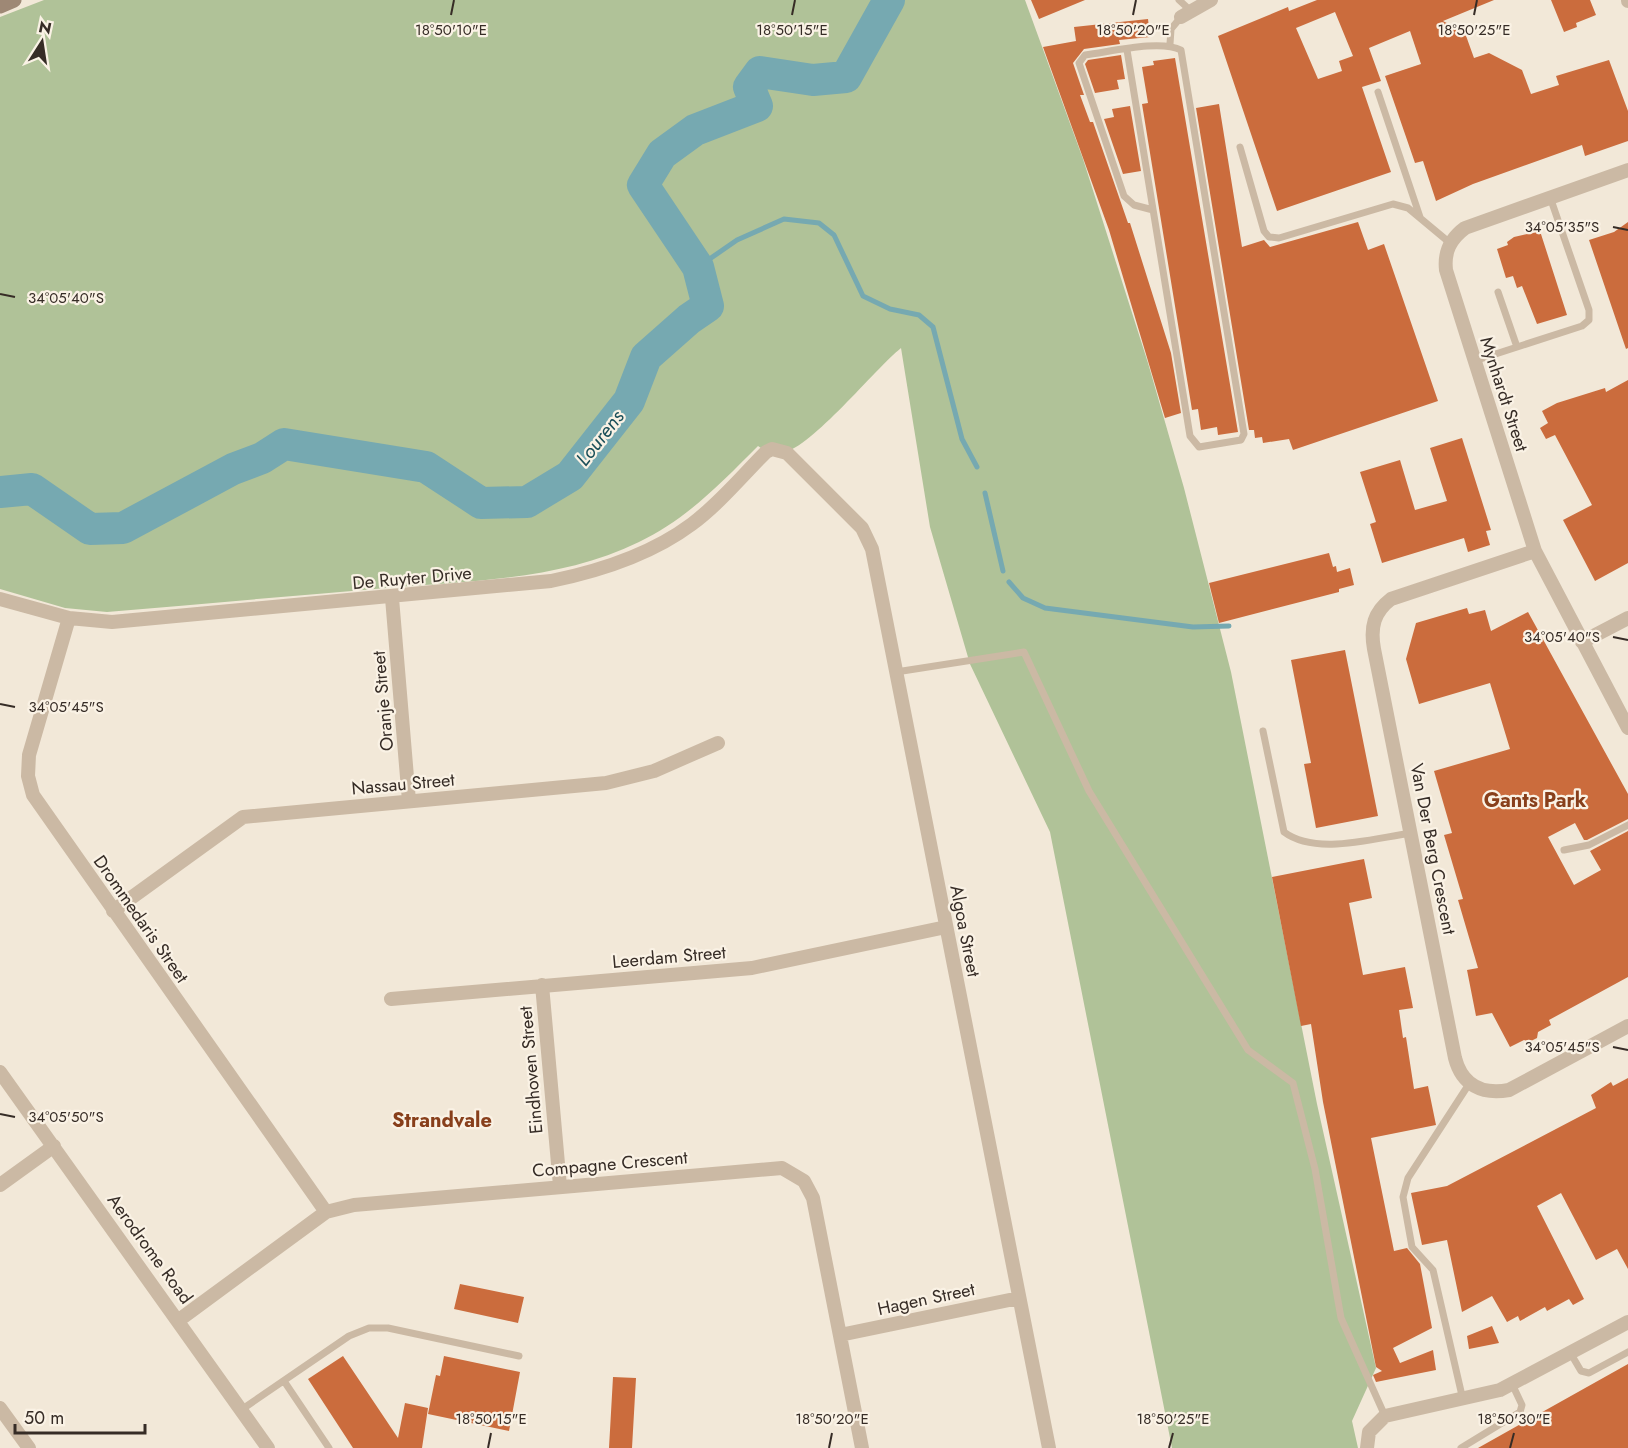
<svg xmlns="http://www.w3.org/2000/svg" width="1628" height="1448" viewBox="0 0 1628 1448" font-family="Jost,sans-serif">
<style>
.green{fill:#b0c298}
.lines{fill:none;stroke-linecap:round;stroke-linejoin:round}
.stream{stroke:#76a9b1;stroke-width:5}
.river{stroke:#76a9b1;stroke-width:32}
.building{fill:#cb6c3d;fill-rule:evenodd}
.service{stroke:#cbb9a4;stroke-width:7}
.minor{stroke:#cbb9a4;stroke-width:14}
.secondary{stroke:#9e8875;stroke-width:15}
.ticks{fill:none;stroke:#362c26;stroke-width:2}
.labels{text-anchor:middle;dominant-baseline:central;stroke-width:4.5;stroke-linejoin:round;paint-order:stroke}
.street-label{font-size:18px;fill:#362c26;stroke:#faf2e5}
.water-label{font-size:20px;font-style:italic;fill:#1a4f59;stroke:#faf2e5}
.neighbourhood-label{font-size:20px;font-weight:bold;fill:#883f1b;stroke:#faf2e5}
.ticks-label{font-size:15px;text-anchor:middle;fill:#362c26;stroke:#faf2e5;stroke-width:4.5;stroke-linejoin:round;paint-order:stroke}
</style>
<rect width="100%" height="100%" fill="#f2e8d8"/>
<path class="green" d="M44,0H1025L1083,159L1148,363L1184,488L1231,672L1317,1104L1376,1368L1352,1421L1358,1448H1172L1050,832L970,664L930,527L901,348C875,369 811,448 784,452C774,454 766,452 758,446C721,483 687,519 639,542C562,580 471,581 386,588C293,596 200,604 107,612L65,608L0,589V17Z"/>
<g class="lines">
<path class="stream" d="M698,267L737,240L784,219L819,223L834,235L863,296L890,309L919,315L933,327L962,439L977,467
M985,493L1003,571
M1009,582L1023,598L1045,608L1193,627L1229,626"/>
<path class="river" d="M0,492L32,489L90,529L123,528L233,469L262,458L284,444L426,467L481,503L527,502L570,476L629,401L646,357L689,319L708,306L698,267L643,185L662,154L695,130L757,106L749,87L760,72L813,80L846,77L889,0"/>
</g>
<path class="building" d="M1031,0H1085L1039,19Z
M1317,0H1494L1443,21L1465,33L1474,58L1489,53L1522,70L1531,94L1559,85L1556,76L1609,60L1628,111V141L1585,156L1582,145L1473,184L1436,201L1423,161L1415,163L1385,76L1421,64L1410,31L1369,48L1381,81L1362,87L1391,172L1277,211L1218,36L1288,7L1289,11ZM1335,12L1353,56L1339,61L1342,71L1318,79L1296,28Z
M1551,0H1590L1596,15L1576,23L1577,27L1564,32Z
M1148,19L1150,37L1119,40L1120,44L1084,49L1073,63L1084,95H1080L1090,122H1093L1128,223H1130L1171,353L1181,413L1165,418L1109,230L1043,47L1076,41L1074,27Z
M1121,55L1125,79L1117,80L1119,89L1095,93L1085,64L1088,60Z
M1175,58L1238,432L1218,435L1217,427L1201,430L1198,409L1192,410L1142,104L1148,103L1142,67L1154,65L1153,61Z
M1219,104L1242,247L1264,240L1270,247L1358,222L1368,250L1384,244L1438,401L1293,450L1289,439L1263,443L1262,437L1255,438L1254,430H1249L1196,108Z
M1130,106L1141,171L1123,174L1104,119L1114,117L1112,109Z
M1628,222V348L1626,349L1589,240L1614,232Z
M1540,231L1567,315L1537,324L1522,286L1517,288L1513,276L1506,278L1497,249L1508,245L1507,242L1514,237Z
M1628,380V563L1595,581L1563,520L1592,505L1555,435L1546,439L1540,428L1548,423L1542,411L1557,403L1605,388L1606,392Z
M1462,438L1491,530L1486,531L1490,545L1468,552L1464,538L1382,563L1370,524L1376,522L1360,472L1400,460L1415,510L1447,501L1430,448Z
M1329,553L1333,567L1336,566L1337,572L1350,568L1354,585L1339,589V592L1219,623L1209,583Z
M1467,608L1469,614L1485,610L1491,631L1528,612L1628,794V819L1587,840H1584L1575,823L1548,837L1574,885L1601,870L1590,851L1628,831V977L1549,1020L1551,1025L1538,1032L1537,1038L1529,1042L1524,1040L1510,1047L1492,1013L1476,1016L1467,970L1478,968L1458,900L1463,899L1444,835L1452,833L1434,771L1510,749L1490,683L1419,704L1406,659L1416,623Z
M1345,650L1378,816L1316,828L1304,764L1311,763L1291,660Z
M1364,859L1372,898L1349,903L1363,975L1405,967L1413,1008L1399,1010L1403,1038L1406,1037L1414,1089L1428,1086L1436,1125L1371,1138L1394,1251L1407,1248L1420,1264L1432,1328L1393,1348L1400,1363L1433,1350L1436,1370L1376,1382L1373,1375L1382,1371L1376,1367L1323,1102L1311,1024L1301,1026L1272,877Z
M1628,1078V1269L1617,1249L1596,1260L1561,1193L1537,1206L1584,1299L1573,1305L1569,1299L1547,1311L1545,1307L1520,1321L1518,1316L1507,1322L1492,1296L1462,1312L1447,1240L1422,1245L1411,1193L1447,1186L1596,1108L1591,1095L1611,1082L1613,1086Z
M460,1284L524,1297L518,1323L454,1309Z
M1492,1326L1499,1343L1469,1349L1467,1336Z
M343,1356L398,1438L405,1403L428,1408L422,1448H353L308,1379Z
M444,1356L520,1372L509,1431L428,1414L436,1375L440,1376Z
M1628,1364V1448H1478Z
M613,1377L636,1378L632,1448H609Z"/>
<g class="lines">
<path class="service" d="M1179,0L1191,11
M1170,44L1171,29L1181,17
M1127,50L1190,436L1199,447L1241,440L1244,434L1181,50C1160,39 1110,52 1085,55L1079,63L1124,196L1134,205L1153,210
M1378,92L1420,217
M1240,147L1264,231L1269,237L1279,238L1393,204L1408,208L1450,243
M1498,292L1517,347
M1474,361L1582,326L1589,320V310L1550,197
M896,672L1024,652L1089,791L1248,1050L1293,1083L1315,1169L1341,1318L1385,1416
M1263,731L1284,832C1316,856 1374,838 1412,833
M1564,850L1589,845L1628,825
M1571,1354L1581,1371L1589,1373L1628,1352
M284,1381L329,1448
M1463,1400L1433,1270L1412,1247L1403,1197L1408,1178L1469,1084
M241,1410L349,1336L369,1328H388L519,1356
M1461,1448L1520,1412L1522,1405L1513,1386"/>
<path class="minor" d="M1628,0V1
M1181,17L1211,0
M1628,170L1465,228C1450,239 1444,252 1446,270L1535,551L1628,728
M1535,551L1391,599C1374,612 1370,627 1374,649L1455,1058C1462,1085 1482,1095 1509,1090L1628,1026
M392,598L409,801
M0,599L69,618L112,622L551,581C600,571 652,554 692,524C719,504 742,476 766,452L772,449L787,453L862,528L872,549L1049,1448
M69,618L29,755L28,776L33,795L326,1212
M1582,642L1628,618
M113,911L243,817L606,783L654,771L718,743
M542,985L560,1186
M391,999L752,968L946,927
M0,1072L268,1448
M0,1185L54,1146
M179,1320L326,1212L354,1205L782,1168L804,1181L813,1198L862,1448
M840,1335L1019,1298
M0,1408L29,1448
M1367,1448L1369,1432L1385,1416L1500,1390L1628,1322"/>
<path class="secondary" d="M0,6L14,0"/>
</g>
<path class="ticks" d="M451,15L454,0M792,15L795,0M1133,15L1136,0M1474,15L1477,0M1613,227L1628,230M0,294L15,297M1613,637L1628,640M0,704L15,707M1613,1047L1628,1050M0,1114L15,1117M488,1448L491,1433M829,1448L832,1433M1169,1448L1173,1433M1510,1448L1514,1433"/>
<g class="labels">
<g class="street-label">
<text transform="translate(1504 394) rotate(72)">Mynhardt Street</text>
<text transform="translate(412 578) rotate(-5)">De Ruyter Drive</text>
<text transform="translate(383 701) rotate(-95)">Oranje Street</text>
<text transform="translate(403 784) rotate(-5)">Nassau Street</text>
<text transform="translate(1433 849) rotate(79)">Van Der Berg Crescent</text>
<text transform="translate(141 919) rotate(55)">Drommedaris Street</text>
<text transform="translate(965 931) rotate(79)">Algoa Street</text>
<text transform="translate(669 957) rotate(-5)">Leerdam Street</text>
<text transform="translate(531 1070) rotate(-95)">Eindhoven Street</text>
<text transform="translate(610 1164) rotate(-5)">Compagne Crescent</text>
<text transform="translate(150 1249) rotate(54)">Aerodrome Road</text>
<text transform="translate(926 1299) rotate(-12)">Hagen Street</text>
</g>
<g class="water-label">
<text transform="translate(600 438) rotate(-52)">Lourens</text>
</g>
<g class="neighbourhood-label">
<text x="1535" y="800">Gants Park</text>
<text x="442" y="1120">Strandvale</text>
</g>
</g>
<g class="ticks-label">
<text x="451" y="35">18°50'10"E</text>
<text x="792" y="35">18°50'15"E</text>
<text x="1133" y="35">18°50'20"E</text>
<text x="1474" y="35">18°50'25"E</text>
<text x="1562" y="232">34°05'35"S</text>
<text x="66" y="303">34°05'40"S</text>
<text x="1562" y="642">34°05'40"S</text>
<text x="66" y="712">34°05'45"S</text>
<text x="1562" y="1052">34°05'45"S</text>
<text x="66" y="1122">34°05'50"S</text>
<text x="491" y="1424">18°50'15"E</text>
<text x="832" y="1424">18°50'20"E</text>
<text x="1173" y="1424">18°50'25"E</text>
<text x="1514" y="1424">18°50'30"E</text>
</g>
<g transform="translate(42 42) rotate(12)" stroke="#faf2e5" stroke-width="4.5" paint-order="stroke">
<path d="M0-4.5L10 22L0 15L-10 22Z" fill="#362c26"/>
<text y="-9" font-size="16" font-weight="bold" text-anchor="middle" fill="#362c26">N</text>
</g>
<path d="M15 1424v9h130v-9" fill="none" stroke="#362c26" stroke-width="3"/>
<text x="24" y="1424" font-size="18" fill="#362c26" stroke="#faf2e5" stroke-width="4.5" paint-order="stroke">50 m</text>
</svg>
